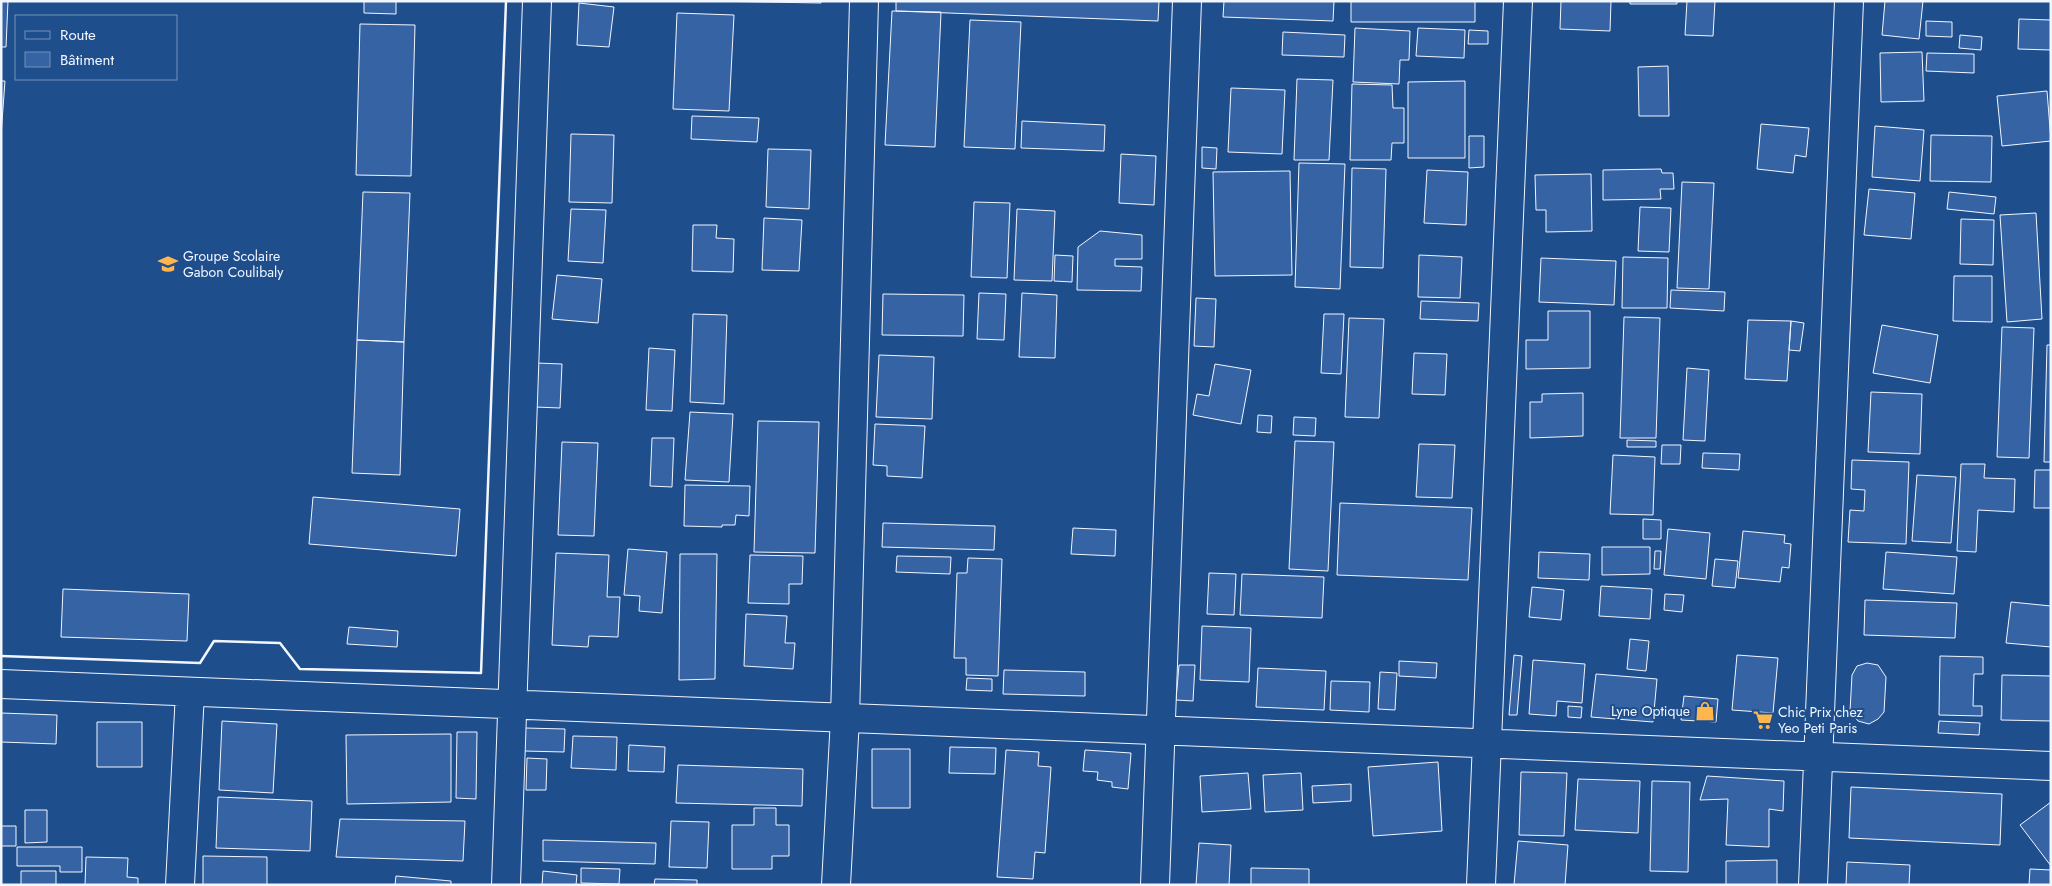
<svg xmlns="http://www.w3.org/2000/svg" width="2052" height="886" viewBox="0 0 2052 886" font-family="Jost,sans-serif">
<style>
.building{fill:#3563a3;stroke:#f2f6ff}
.lines{fill:none;stroke-linecap:round;stroke-linejoin:round}
.minor-casing{stroke:#f2f6ff;stroke-width:30}
.minor{stroke:#1f4e8c;stroke-width:28}
.wall{stroke:#f2f6ff;stroke-width:2.5}
.labels{text-anchor:middle;dominant-baseline:central;stroke-width:4;stroke-linejoin:round;paint-order:stroke}
.poi-label{font-size:14px;fill:#f2f6ff;stroke:#1f4e8c;text-anchor:start}
</style>
<rect width="100%" height="100%" fill="#1f4e8c"/>
<path class="building" d="M1,1H8L6,47H1Z
M364,1H396V14L364,13Z
M709,1H821V3Z
M896,1H1159L1158,21L896,11Z
M1224,1H1334L1333,21L1223,17Z
M1351,1H1475V22H1351Z
M1561,1H1611L1610,31L1560,29Z
M1630,1H1677V4H1630Z
M1687,1H1715L1713,36L1685,35Z
M1885,1H1923L1919,39L1882,35Z
M579,3L614,7L609,47L577,45Z
M892,11L941,12L935,147L885,145Z
M677,13L734,15L729,111L673,109Z
M2019,19L2051,20V50L2018,49Z
M970,20L1021,22L1015,149L964,147Z
M1926,21L1952,22V37L1926,36Z
M360,24L415,25L411,176L356,175Z
M1355,28L1410,31L1409,60H1400L1399,84L1353,82Z
M1418,28L1465,30L1464,58L1416,56Z
M1469,30L1488,31V44H1468Z
M1283,32L1345,35L1344,57L1282,55Z
M1960,35L1982,37L1981,50L1959,48Z
M1922,52L1924,101L1881,102L1880,53Z
M1927,53L1974,54V73L1926,71Z
M1668,66L1669,116H1639L1638,67Z
M1297,79L1333,80L1329,160H1294Z
M1,81H5L1,135Z
M1465,81V158H1408V82Z
M1352,84L1392,85L1393,108H1404V143H1392L1391,160H1350Z
M1231,88L1285,90L1282,154L1228,152Z
M2047,91L2051,141L2002,146L1997,96Z
M692,116L759,118L757,142L691,139Z
M1022,121L1105,125L1104,151L1021,148Z
M1761,124L1809,128L1806,157L1795,155L1793,173L1757,169Z
M1875,126L1924,130L1920,181L1872,177Z
M571,134L614,135L612,203L569,202Z
M1931,135L1992,136L1991,182L1930,181Z
M1469,136H1484V167L1469,168Z
M1202,147L1217,148L1216,169L1202,168Z
M768,149L811,150L809,209L766,207Z
M1121,154L1156,156L1154,205L1119,203Z
M1299,163L1345,164L1340,289L1295,287Z
M1352,168L1386,169L1383,268L1350,267Z
M1661,169L1662,173H1673L1674,189H1660L1661,199L1603,200V170Z
M1427,170L1468,172L1466,225L1424,223Z
M1290,171L1292,275L1215,276L1213,172Z
M1591,174L1592,231L1546,232V210H1536L1535,175Z
M1682,182L1714,183L1709,289L1677,288Z
M1869,189L1915,193L1911,239L1864,235Z
M363,192L410,193L404,342L357,340Z
M1949,192L1996,197L1994,214L1947,209Z
M974,202L1010,203L1007,278L971,277Z
M1640,207L1671,208L1669,252L1638,251Z
M571,209L606,210L603,263L568,261Z
M1017,209L1055,211L1052,281L1014,280Z
M2036,213L2042,319L2007,322L2000,215Z
M764,218L802,220L799,271L762,270Z
M1961,219L1994,220L1993,265L1960,264Z
M693,225H717L716,238L734,239L733,272L692,271Z
M1100,231L1142,235V259H1115V266L1142,267L1141,291L1077,290L1078,247Z
M1055,255L1073,256L1072,282L1054,281Z
M1419,255L1462,257L1460,298L1418,297Z
M1623,257L1668,258L1667,308H1622Z
M1541,258L1616,261L1614,305L1539,302Z
M557,275L602,279L598,323L552,319Z
M1954,276H1992V322L1953,321Z
M1671,290L1725,292L1724,311L1670,308Z
M979,293L1006,294L1004,340L977,339Z
M1022,293L1057,295L1055,358L1019,357Z
M883,294L964,295L963,336L882,335Z
M1196,298L1216,299L1214,347L1194,346Z
M1421,301L1479,303L1478,321L1420,319Z
M1548,311H1590V368L1526,369V340H1548Z
M693,314L727,315L724,404L690,402Z
M1324,314H1344L1341,374L1321,373Z
M1624,317L1660,318L1656,438H1620Z
M1349,318L1384,319L1379,418L1345,417Z
M1748,320L1791,321L1787,381L1745,379Z
M1791,321L1804,323L1800,351L1789,350Z
M1882,325L1938,335L1930,383L1873,373Z
M2002,327L2034,328L2029,458L1997,457Z
M357,340L404,342L400,475L352,473Z
M2047,345H2051V462H2044Z
M649,348L675,350L672,411L646,410Z
M1414,353L1447,354L1445,395L1412,394Z
M879,355L934,357L932,419L876,417Z
M537,363L562,364L560,408L535,407Z
M1215,364L1251,370L1241,424L1193,415L1197,394L1209,396Z
M1687,368L1709,370L1705,441L1683,440Z
M1871,392L1922,394L1920,454L1868,452Z
M1583,393V436L1530,438V402H1542V394Z
M690,412L733,414L729,482L685,480Z
M1258,415L1272,416L1271,433L1257,432Z
M1294,417L1316,418L1315,436L1293,435Z
M758,421L819,422L815,553L754,552Z
M875,424L925,426L922,478L887,476V466L873,465Z
M652,438H674L672,487L650,486Z
M1627,440L1656,441V447H1627Z
M1295,441L1334,442L1328,571L1289,569Z
M562,442L598,443L594,536L558,535Z
M1419,444L1455,445L1452,498L1416,497Z
M1662,445H1681L1680,464H1661Z
M1703,453L1740,454L1739,470L1702,468Z
M1613,455L1655,457L1653,515L1610,514Z
M1852,460L1909,462L1906,544L1848,542L1850,510L1864,511L1865,490L1851,489Z
M1961,464H1985L1984,478L2015,479L2014,512L1978,510L1976,552L1957,551Z
M2035,470H2051V508H2034Z
M1917,475L1956,477L1951,543L1912,541Z
M685,485L750,486L749,516L736,515L735,525H722V527L684,526Z
M313,497L460,509L456,556L309,544Z
M1340,503L1472,508L1468,580L1337,575Z
M1643,519L1661,520V539H1643Z
M883,523L995,526L994,550L882,547Z
M1073,528L1116,530L1115,556L1071,554Z
M1668,529L1710,533L1706,579L1664,575Z
M1743,531L1785,535L1784,543L1791,544L1789,568L1782,567L1780,582L1738,578Z
M1602,547H1650V574L1602,575Z
M628,549L667,552L662,613L639,611L640,596L624,595Z
M1655,551H1661L1660,569H1654Z
M1539,552L1590,554L1589,580L1538,578Z
M1886,552L1957,557L1954,594L1883,589Z
M556,553L609,555L607,597H620L618,637L589,636L588,647L552,645Z
M680,554H717L715,679L679,680Z
M750,555L803,556L802,584H789V604L748,603Z
M897,556L951,557L950,574L896,572Z
M968,558L1002,559L998,676L966,675V658H954L957,573H967Z
M1715,559L1738,561L1735,588L1712,586Z
M1209,573L1236,574L1234,615L1207,614Z
M1242,574L1324,577L1322,618L1240,615Z
M1601,586L1652,589L1650,619L1599,616Z
M1532,587L1564,590L1561,620L1529,617Z
M63,589L189,594L187,641L61,637Z
M1665,594L1684,595L1682,612L1664,610Z
M1865,600L1957,603L1955,638L1864,635Z
M2011,602L2051,606V647L2006,643Z
M746,614L787,616L785,643H795L793,669L744,666Z
M1202,626L1251,628L1249,682L1200,680Z
M349,627L398,631L397,647L347,644Z
M1630,639L1649,641L1646,671L1627,669Z
M1514,655L1522,656L1517,715H1509Z
M1737,655L1778,658L1773,713L1732,710Z
M1940,656L1983,657V674H1974L1973,706H1982V716L1939,715Z
M1533,660L1585,664L1582,703L1557,701L1556,716L1529,714Z
M1399,661L1437,663L1436,678L1399,676Z
M1867,663L1878,665L1886,677L1884,712L1878,719L1869,724L1858,721L1850,711L1852,675L1857,666Z
M1179,665H1195L1193,701L1176,700Z
M1258,668L1326,671L1324,710L1256,707Z
M1004,670L1085,672V696L1003,694Z
M1380,672L1397,673L1395,710L1378,709Z
M1596,674L1657,679L1653,722L1591,717Z
M2002,675L2051,676V721L2001,720Z
M967,678L992,679V691L966,690Z
M1331,681L1370,682L1369,712L1330,710Z
M1684,696L1718,699L1716,722L1681,720Z
M1568,706L1582,707L1581,718L1568,717Z
M1,713L57,715L56,744L1,742Z
M222,721L277,724L273,793L219,790Z
M1939,721L1980,723L1979,735L1938,733Z
M97,722H142V767H97Z
M525,728L565,729L564,752L524,751Z
M457,732H477L476,799L456,798Z
M451,734V802L347,804L346,735Z
M573,736L617,737L616,770L571,768Z
M629,745L665,747L664,772L628,771Z
M950,747L996,748L995,774L949,773Z
M872,749H910V808H872Z
M1006,750L1039,752L1038,766L1051,767L1045,853L1035,852L1033,879L997,877Z
M1085,750L1131,753L1128,789L1112,787V782L1097,780L1098,772L1083,771Z
M527,758L547,759L546,790H526Z
M1438,762L1442,831L1373,836L1368,767Z
M678,765L803,769L802,806L676,803Z
M1521,772L1567,773L1564,836L1519,835Z
M1248,773L1251,809L1202,812L1200,776Z
M1301,773L1303,810L1265,812L1263,775Z
M1707,776L1784,781L1783,811L1769,809V847L1726,845L1728,799L1700,800Z
M1578,779L1640,781L1638,833L1575,830Z
M1652,781L1690,782L1688,872L1650,871Z
M1351,784V801L1313,803L1312,786Z
M1851,787L2002,794L2000,845L1849,838Z
M218,797L312,801L310,851L216,848Z
M2051,802V866L2020,825Z
M754,808H776V825H789V856H772V869H732V825H754Z
M25,810H47V842L25,843Z
M340,819L465,821L463,861L336,857Z
M671,821L709,822L707,868L669,867Z
M1,826H16V846H1Z
M543,840L656,843L655,864L543,861Z
M1518,841L1568,845L1565,885H1514Z
M1199,843L1231,845L1229,885H1196Z
M17,847H82V872H60V866H17Z
M203,856L267,857V885H203Z
M86,857L128,858L127,877L138,878V885H85Z
M1777,860V885H1726V861Z
M1847,862L1910,865L1909,885H1846Z
M581,868L620,869L619,884L581,883Z
M1251,868L1309,869V885H1251Z
M2030,869L2051,870V885H2029Z
M21,871H56V885H21Z
M543,871L577,875L576,885H542Z
M396,876L451,881V885H395Z
M655,879L697,880V885H654Z"/>
<g class="lines">
<defs>
<path id="minor" d="M1,684L2051,766
M180,885L190,692
M506,885L537,1
M836,885L845,718L864,1
M1155,885L1187,1
M1481,885L1518,1
M1813,885L1849,1"/>
</defs>
<use href="#minor" class="minor-casing"/>
<use href="#minor" class="minor"/>
<path class="wall" d="M1,656L200,663L214,641L280,643L300,669L481,673L506,1"/>
</g>
<defs>
<symbol id="school-bare" viewBox="-9 -9 18 18"><path d="M0-5L7-2L0 1L-7-2ZM-4 1L0 2.5L4 1V4Q0 6-4 4Z" fill="#ffb74d" stroke="#1f4e8c" stroke-width="2.5" paint-order="stroke"/></symbol>
<symbol id="shop-bare" viewBox="-9 -9 18 18"><path d="M-5-2.5h2.3a2.7 3.5 0 0 1 5.4 0H5L5.5 6h-11ZM-1.5-2.5h3a1.5 2.3 0 0 0-3 0Z" fill="#ffb74d" stroke="#1f4e8c" stroke-width="2.5" paint-order="stroke"/></symbol>
<symbol id="supermarket-bare" viewBox="-9 -9 18 18"><path d="M-6-5.5h2.5l.6 2H6L4.5 2H-2.5L-4.4-4H-6ZM-1.5 3.2a1.3 1.3 0 1 0 .1 0ZM3 3.2a1.3 1.3 0 1 0 .1 0Z" fill="#ffb74d" stroke="#1f4e8c" stroke-width="2.5" paint-order="stroke"/></symbol>
</defs>
<g fill-rule="evenodd">
<use href="#school-bare" x="154" y="250" width="28" height="28"/>
<use href="#shop-bare" x="1691" y="697" width="28" height="28"/>
<use href="#supermarket-bare" x="1749" y="706" width="28" height="28"/>
</g>
<g class="labels">
<g class="poi-label">
<text x="183" y="256">Groupe Scolaire<tspan x="183" dy="16">Gabon Coulibaly</tspan></text>
<text x="1690" y="711" text-anchor="end">Lyne Optique</text>
<text x="1778" y="712">Chic Prix chez<tspan x="1778" dy="16">Yeo Peti Paris</tspan></text>
</g>
</g>
<rect width="2052" height="886" fill="none" stroke="#f2f6ff" stroke-width="5"/>
<rect x="15" y="15" width="162" height="65" fill="#1f4e8c" stroke="#7391ba"/>
<rect x="25" y="31" width="25" height="8" fill="#1f4e8c" stroke="#7391ba"/>
<text x="60" y="40" font-size="15" fill="#f2f6ff">Route</text>
<rect x="25" y="52" width="25" height="15" fill="#3563a3" stroke="#7391ba"/>
<text x="60" y="65" font-size="15" fill="#f2f6ff">Bâtiment</text>
</svg>
